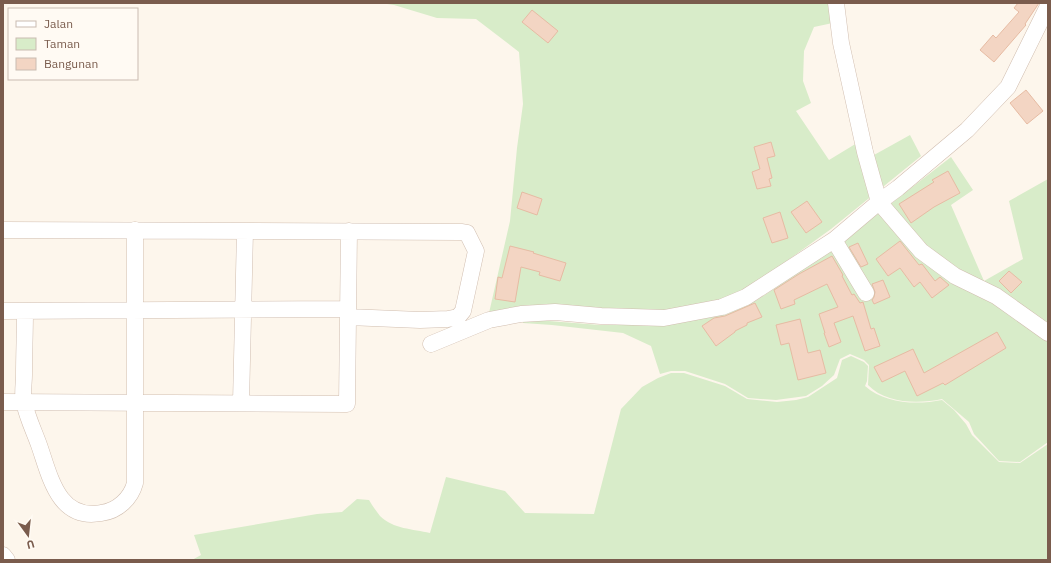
<svg xmlns="http://www.w3.org/2000/svg" width="1051" height="563" viewBox="0 0 1051 563" font-family="'IBM Plex Sans',sans-serif">
<style>
.green{fill:#d8ecc9}
.building{fill:#f3d5c3;stroke:#e6bba3}
.lines{fill:none;stroke-linecap:round;stroke-linejoin:round}
.minor-casing{stroke:#d1beb0;stroke-width:17}
.minor{stroke:#fff;stroke-width:16}
</style>
<rect width="100%" height="100%" fill="#fdf6ec"/>
<path class="green" d="M380,3H840L842,21L814,27L804,51L803,81L811,103L796,111L829,160L857,143L874,155L910,135L921,156L831,229L748,289L722,299L666,310L489,313L510,221L517,148L523,104L519,52L476,19L437,18L394,5Z
M951,157L973,190L951,205L984,281L1023,259L1009,201L1048,179V442L1020,462L999,461L974,434L969,422L942,399C919,404 886,404 868,385L869,365L864,360L850,354L840,359L834,375L822,386L806,396L776,400L748,398L725,384L685,371H671L660,374L651,346L623,333L552,325L523,323V319L600,325H665L727,314L757,300L830,251Z
M851,356L864,362L868,366L867,381L865,386C885,404 917,405 942,400L954,410L966,424L972,435L999,462L1020,463L1048,444V560H192L201,555L194,535L317,514L342,512L357,499L369,500C372,505 376,511 380,516C393,529 413,529 430,533L446,477L505,491L525,513L594,514L621,409L642,387L658,378L671,373H684L725,386L747,399L777,402L796,400L808,397L837,378L842,360Z"/>
<path class="building" d="M1018,3H1039L1025,24L1026,25L994,62L980,50L993,35L996,38L1019,12L1014,8Z
M532,10L558,31L548,43L522,22Z
M1026,90L1043,111L1027,124L1010,103Z
M771,142L775,156L767,158L772,178L769,179L771,186L757,189L752,172L760,169L754,147Z
M948,171L960,193L934,207L911,223L899,204L934,182L932,180Z
M522,192L542,199L537,215L517,208Z
M807,201L822,222L806,233L791,212Z
M780,212L788,238L772,243L763,218Z
M900,241L919,265L922,264L935,281L940,277L949,285L932,298L920,282L914,287L900,268L888,276L876,259Z
M858,243L868,264L861,267L849,247Z
M510,246L534,252L533,253L566,263L560,281L539,275L540,272L521,267L515,302L495,299L498,277L502,278Z
M832,256L843,275L842,276L852,295L854,294L860,303L863,302L871,329L874,328L880,346L865,351L853,316L834,323L841,342L829,347L824,333H825L819,314L838,307L827,284L794,300L795,304L781,309L774,290L799,274Z
M1009,271L1022,282L1011,293L999,281Z
M883,280L890,297L874,304L872,300L874,297L875,292L872,284Z
M755,303L762,317L747,323V325L735,331V332L716,346L702,326L714,318L725,316Z
M800,319L808,353L820,350L826,373L798,380L789,343L781,345L776,325Z
M997,332L1006,348L945,385L943,383L917,396L905,371L882,382L874,367L913,349L924,373Z"/>
<g class="lines">
<defs>
<path id="minor" d="M1048,6L1008,87L967,130L898,188L879,202L921,251L955,276L996,296L1048,333
M3,230L461,232L467,233L476,251L463,311L458,317L448,319L420,320L348,317
M834,240L866,293
M3,311L348,309
M25,311C25,332 24,354 24,375C24,383 22,394 24,402C27,417 34,431 39,445C50,476 58,521 101,513C118,511 131,498 135,483V230
M431,344L489,320L521,314L555,312L601,316L664,318L722,307L746,297L834,240L879,202L865,152L841,43L836,3
M3,402L347,404L349,231
M241,403L245,231
M3,555L7,560"/>
</defs>
<use href="#minor" class="minor-casing"/>
<use href="#minor" class="minor"/>
</g>
<rect width="1051" height="563" fill="none" stroke="#7a5c4d" stroke-width="8"/>
<rect x="8" y="8" width="130" height="72" fill="#fffaf3" stroke="#cabbb1"/>
<rect x="16" y="21" width="20" height="6" fill="#ffffff" stroke="#cabbb1"/>
<text x="44" y="28" font-size="12" fill="#7a5c4d">Jalan</text>
<rect x="16" y="38" width="20" height="12" fill="#d8ecc9" stroke="#cabbb1"/>
<text x="44" y="48" font-size="12" fill="#7a5c4d">Taman</text>
<rect x="16" y="58" width="20" height="12" fill="#f3d5c3" stroke="#cabbb1"/>
<text x="44" y="68" font-size="12" fill="#7a5c4d">Bangunan</text>
<g transform="translate(28 535) rotate(165)" stroke="#fffaf3" stroke-width="3" paint-order="stroke">
<path d="M0-3L7 15L0 10L-7 15Z" fill="#7a5c4d"/>
<text y="-6" font-size="11" font-weight="bold" text-anchor="middle" fill="#7a5c4d">U</text>
</g>
</svg>
